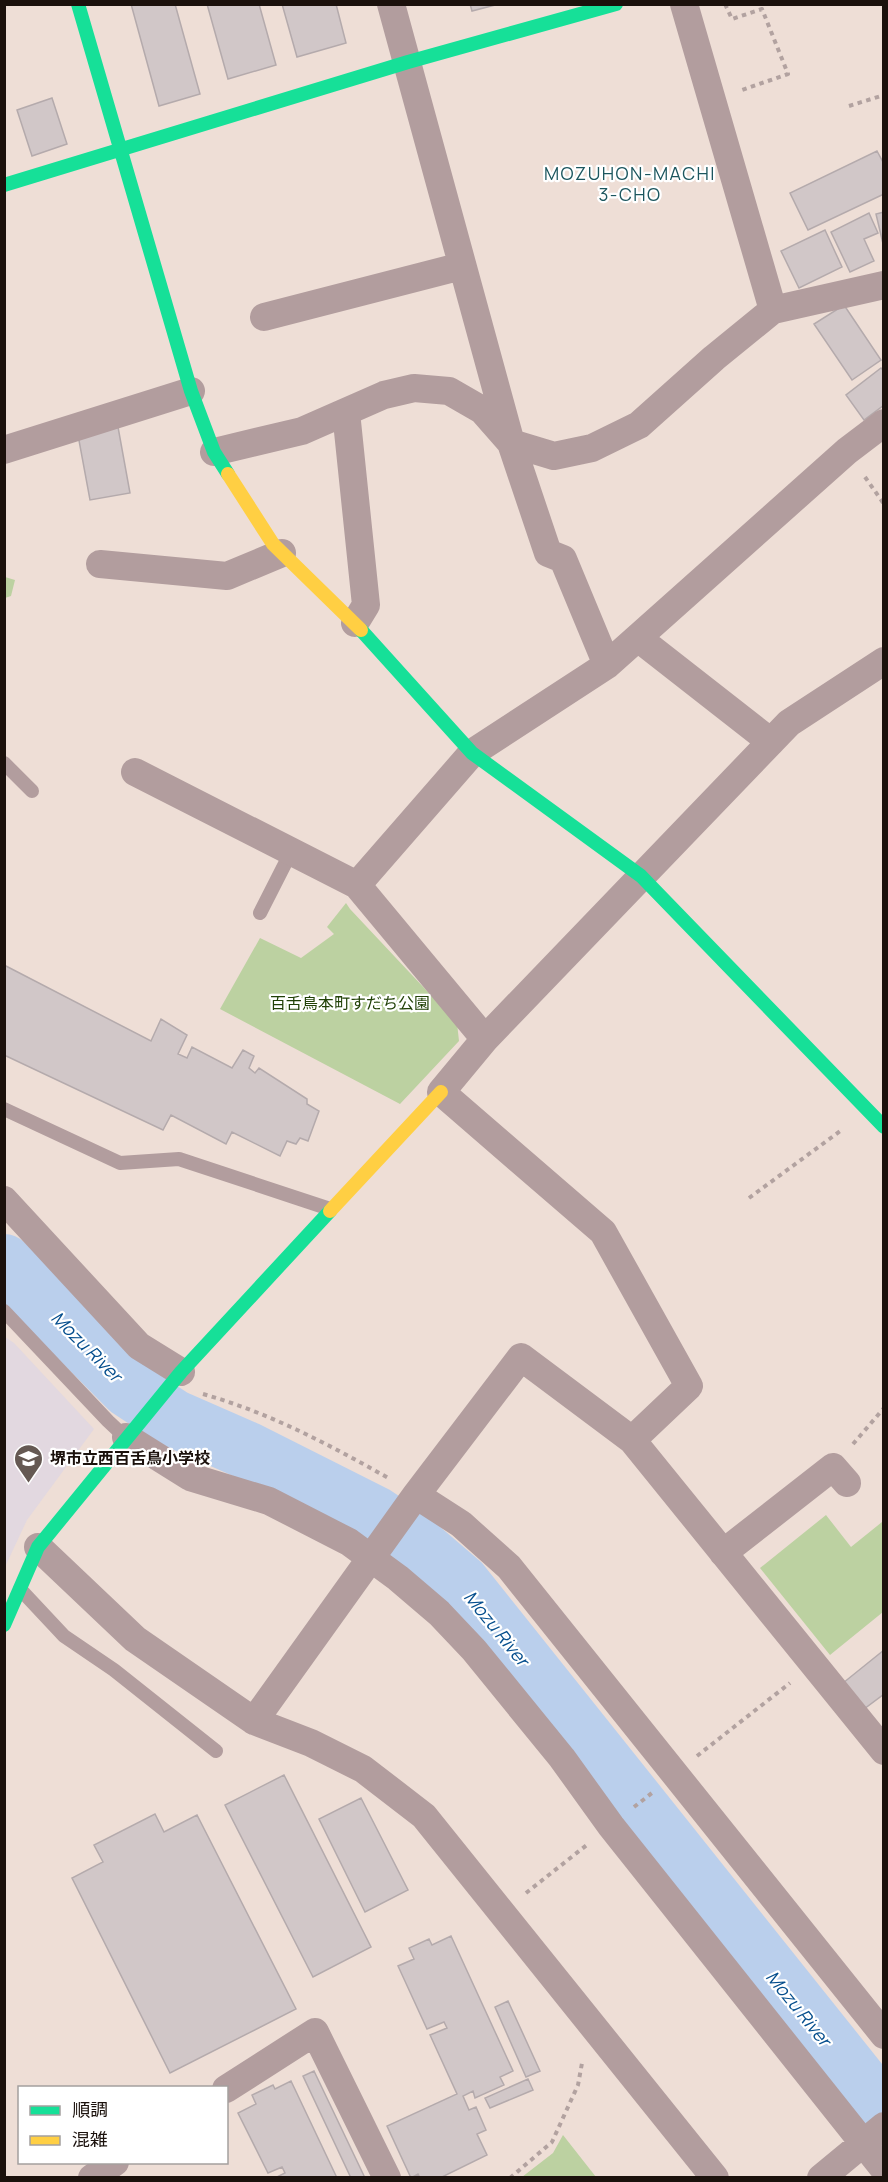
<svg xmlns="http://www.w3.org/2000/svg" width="888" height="2182" viewBox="0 0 888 2182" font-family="Manrope,'Noto Sans JP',sans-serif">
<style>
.education{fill:#e2d8e0}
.green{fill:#bcd1a1}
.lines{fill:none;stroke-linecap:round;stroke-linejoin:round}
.river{stroke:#bacfec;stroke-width:58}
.building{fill:#d1c7c8;stroke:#b4aaac;stroke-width:1.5}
.path{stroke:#b2a2a0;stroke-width:4;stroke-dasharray:4.5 4.5;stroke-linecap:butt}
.lane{stroke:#b29d9e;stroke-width:14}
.street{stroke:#b29d9e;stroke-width:28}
.fast{stroke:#16e098;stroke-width:14}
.slow{stroke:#ffcf43;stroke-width:14}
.labels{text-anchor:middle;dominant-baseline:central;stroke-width:4.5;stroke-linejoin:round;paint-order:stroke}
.park-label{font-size:16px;fill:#214107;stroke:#fff}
.poi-label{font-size:16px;font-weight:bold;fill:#1b110c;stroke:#fff;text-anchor:start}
.neighbourhood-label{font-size:18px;letter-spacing:1.5px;fill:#1c565e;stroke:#fff}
.water-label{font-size:18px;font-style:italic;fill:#054e8d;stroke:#fff}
</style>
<rect width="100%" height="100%" fill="#eeded6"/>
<path class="education" d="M5,1337L14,1343L94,1429L27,1520L5,1567Z"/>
<path class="green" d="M5,577L15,580L11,596L5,598Z
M346,903L350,909L457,1023L459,1041L400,1104L220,1009L260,938L301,958L334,934L327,927Z
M826,1515L851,1547L882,1522L884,1524L883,1612L830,1655L760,1568Z
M563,2135L596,2177H522L553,2153Z"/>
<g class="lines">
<path class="river" d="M4,1263L129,1389L173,1418L246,1450L375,1515L405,1535L461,1583L884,2113"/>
</g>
<path class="building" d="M131,4H175L200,94L159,106Z
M207,4H259L276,65L228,79Z
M282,4H336L346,43L297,57Z
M470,4H499L472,11Z
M52,98L67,144L32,156L17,110Z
M877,151L884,164V194L808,230L790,193Z
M884,212V248L876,214Z
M869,213L878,233L864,239L874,261L850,272L831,232Z
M825,230L842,267L799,288L781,251Z
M844,305L881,360L852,380L814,324Z
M881,368L884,371V405L864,420L846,395Z
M118,427L130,493L90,500L78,435Z
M4,965L151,1041L161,1019L187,1035L178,1054L187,1058L192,1047L232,1068L243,1050L254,1056L249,1068L255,1073L259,1068L307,1099V1104L319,1111L308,1141L300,1138L296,1144L287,1141L280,1156L232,1132L226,1144L171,1115L163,1130L4,1055Z
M884,1650V1694L864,1709L843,1683Z
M284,1775L371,1947L313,1977L225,1805Z
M361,1798L408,1890L365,1912L319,1819Z
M155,1814L164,1832L197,1815L296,2009L170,2073L72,1878L103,1862L94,1845Z
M451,1936L513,2071L500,2077L504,2085L475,2098L473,2091L463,2096L469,2110L476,2107L486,2130L477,2134L487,2155L440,2178H420L418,2174L411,2178L387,2126L457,2094L430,2035L447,2028L444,2022L427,2029L398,1966L414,1959L409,1948L429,1939L432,1945Z
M508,2001L540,2071L526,2077L495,2007Z
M314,2071L365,2178H351L303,2076Z
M528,2079L533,2090L490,2108L485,2098Z
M291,2081L337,2178H275L285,2173L282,2167L268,2173L238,2113L256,2104L252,2095L273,2085L275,2089Z"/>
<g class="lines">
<path class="path" d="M725,4L732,19L762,9L788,74L742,90L741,87
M849,106L884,95
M865,477L884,504
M749,1198L843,1129
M203,1394C270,1413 330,1445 390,1479
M853,1444L884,1408
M697,1756L790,1683
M634,1807L652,1793
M526,1893L588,1844
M510,2178L552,2142L578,2085L582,2063"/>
<path class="lane" d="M4,763L32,791
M260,913L291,852
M4,1109L120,1163L179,1159L330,1209
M4,1311L108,1421L125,1437
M20,1589L64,1636L114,1670L216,1751"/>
<path class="street" d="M391,4L511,443L548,553L563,559L607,665
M684,4L773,310
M264,317L462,266
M346,412L366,605L355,623
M4,450L191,391
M214,452L302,431L384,395L414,388L449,391L482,410L511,443L554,456L592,448L639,425L714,358L773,310L884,285
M100,564L227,576L282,553
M638,638L771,742
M135,772L357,885L485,1039
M357,885L472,753L607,665L847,451L884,423
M4,1200L139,1346L181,1372
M126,1437L190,1477L269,1501L349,1542L398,1578L439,1613L474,1650L562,1758L611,1826L884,2169
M632,1440L689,1386L603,1232L441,1092L485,1039L789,723L884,661
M416,1495L461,1524L509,1567L884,2035
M38,1547L135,1639L254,1721L311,1743L363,1769L424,1816L715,2178
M723,1553L833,1467L847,1483
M254,1721L416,1495L521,1357L632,1440L884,1751
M226,2089L315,2032L387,2178
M92,2178L115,2162
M821,2178L884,2126"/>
<path class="fast" d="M78,4L191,391L214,452L228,474
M4,185L408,62L616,4
M361,630L472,753L641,876L884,1127
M4,1625L38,1547L181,1372L330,1211"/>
<path class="slow" d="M228,474L273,544L361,630
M330,1211L441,1092"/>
</g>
<defs>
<symbol id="school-pin" viewBox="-11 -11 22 30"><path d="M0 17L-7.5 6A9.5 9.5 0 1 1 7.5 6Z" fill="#655953" stroke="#fff"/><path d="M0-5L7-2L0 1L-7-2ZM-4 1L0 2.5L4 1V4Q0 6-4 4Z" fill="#fff"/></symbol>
</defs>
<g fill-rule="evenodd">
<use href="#school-pin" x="12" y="1442" width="33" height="45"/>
</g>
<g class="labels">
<g class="park-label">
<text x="350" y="1003">百舌鳥本町すだち公園</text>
</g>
<g class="poi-label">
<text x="50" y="1458">堺市立西百舌鳥小学校</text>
</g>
<g class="neighbourhood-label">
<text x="630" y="173">MOZUHON-MACHI<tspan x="630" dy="21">3-CHO</tspan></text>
</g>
<g class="water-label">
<text transform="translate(87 1346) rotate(45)">Mozu River</text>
<text transform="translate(497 1628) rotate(51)">Mozu River</text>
<text transform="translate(799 2008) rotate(51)">Mozu River</text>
</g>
</g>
<rect width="888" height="2182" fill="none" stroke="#1b110c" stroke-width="12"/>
<rect x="18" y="2086" width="210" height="78" fill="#ffffff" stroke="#a4a09e" stroke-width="1.5"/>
<rect x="30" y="2106" width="30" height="9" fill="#16e098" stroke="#a4a09e" stroke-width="1.5"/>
<text x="72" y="2116" font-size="18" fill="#1b110c">順調</text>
<rect x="30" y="2136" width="30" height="9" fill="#ffcf43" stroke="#a4a09e" stroke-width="1.5"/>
<text x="72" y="2146" font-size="18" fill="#1b110c">混雑</text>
</svg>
